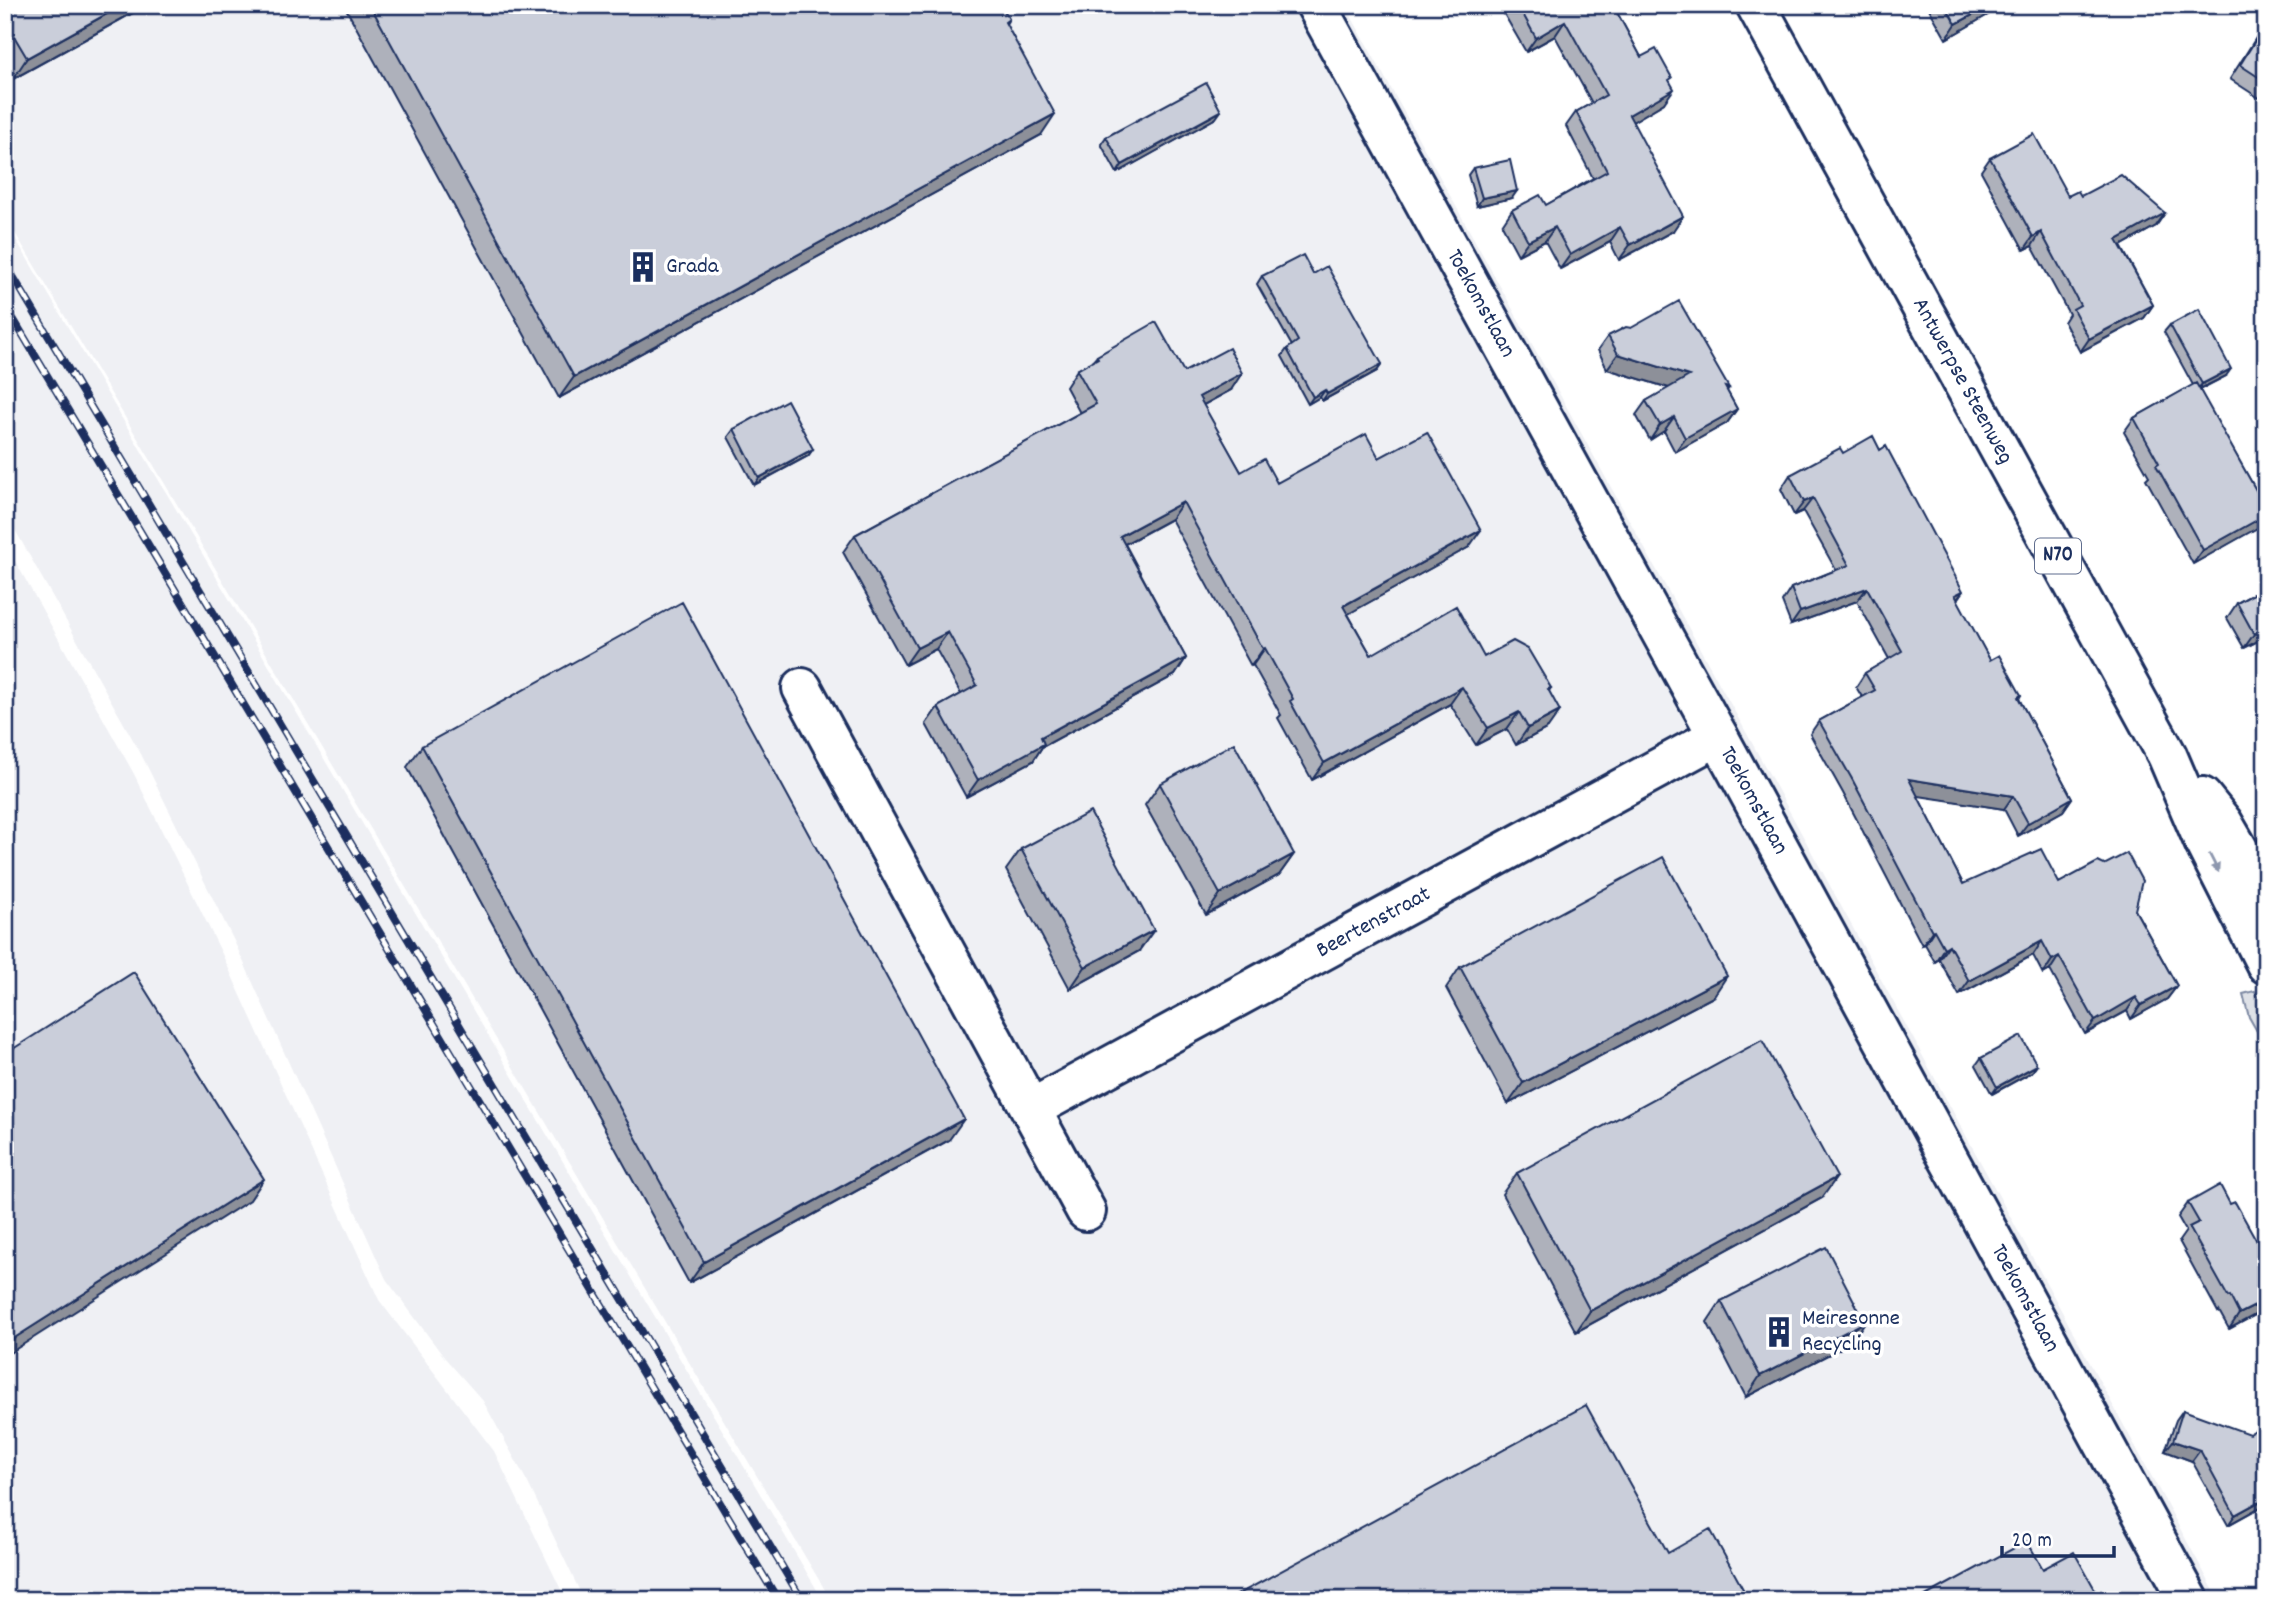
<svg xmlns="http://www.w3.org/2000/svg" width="2271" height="1605" viewBox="0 0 2271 1605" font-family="Dekko,sans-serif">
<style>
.built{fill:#eff0f4}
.green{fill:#dee1e7;stroke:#7c88a2;stroke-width:2}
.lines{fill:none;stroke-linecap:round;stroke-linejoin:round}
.minor-casing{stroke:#1b2f5e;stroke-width:44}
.primary-casing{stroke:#1b2f5e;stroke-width:44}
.minor{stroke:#fff;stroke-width:38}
.primary{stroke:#fff;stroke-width:38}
.rail-casing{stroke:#1b2f5e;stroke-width:8}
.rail{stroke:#fff;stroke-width:5;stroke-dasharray:16;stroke-linecap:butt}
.wall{fill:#aeb1bb;stroke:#1b2f5e;stroke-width:2}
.shaded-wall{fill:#8d9099;stroke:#1b2f5e;stroke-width:2}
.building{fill:#caceda;stroke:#1b2f5e;stroke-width:2}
.oneway{fill:#8d97ae}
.labels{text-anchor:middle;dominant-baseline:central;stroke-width:7;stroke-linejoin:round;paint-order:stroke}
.shield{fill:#fff;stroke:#5f6d8e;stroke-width:2}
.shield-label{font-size:21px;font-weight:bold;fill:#1b2f5e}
.poi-label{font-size:23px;fill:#1b2f5e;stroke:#fff;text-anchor:start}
.street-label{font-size:23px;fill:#1b2f5e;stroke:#fff}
</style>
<rect width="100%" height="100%" fill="#fff"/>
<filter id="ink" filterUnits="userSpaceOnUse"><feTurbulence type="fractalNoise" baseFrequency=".0143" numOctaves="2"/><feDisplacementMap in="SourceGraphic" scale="14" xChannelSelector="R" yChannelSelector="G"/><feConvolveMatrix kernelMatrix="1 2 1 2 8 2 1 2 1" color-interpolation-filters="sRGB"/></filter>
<g filter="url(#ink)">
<path class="built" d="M5,5H1345L1773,781L2219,1600H831L5,216Z
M5,221L823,1600H584L528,1483L483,1401L444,1357L386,1279L235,943L141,754L5,512Z
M5,543L134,774L160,827L223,956L379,1300L494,1451L566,1600H5Z"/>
<path class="green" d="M2255,991L2266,1010V1047L2249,1017L2243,994Z"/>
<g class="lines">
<defs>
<g id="minor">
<path id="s1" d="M1316,5L1718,736L2189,1600"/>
<path d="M802,688L1086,1211"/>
<path id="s2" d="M1031,1109L1718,736"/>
</g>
<g id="primary">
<path id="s3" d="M1756,5L2167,755L2205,844L2266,964"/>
<path d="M2202,797L2223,823L2266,897"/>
</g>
</defs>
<use href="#minor" class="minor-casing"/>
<use href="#primary" class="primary-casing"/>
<use href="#minor" class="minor"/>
<use href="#primary" class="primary"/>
<defs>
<path id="rail" d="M5,263L802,1600
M5,305L778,1600"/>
</defs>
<use href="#rail" class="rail-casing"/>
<use href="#rail" class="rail"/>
</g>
<path class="wall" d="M5,5H147L13,79L5,66Z
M344,5H1001L1009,19L1006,24L1041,135L559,398Z
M1510,5H1613L1641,57L1670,82L1664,103L1632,122L1673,231L1619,260L1610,242L1560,269L1545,241L1518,255L1502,225L1512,210L1546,205L1593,178L1566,126L1576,112L1592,103L1555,36L1526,52L1504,14Z
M1927,5H2005L1946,39Z
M2266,22V88L2259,98L2230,79Z
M1216,118L1117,173L1101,144L1106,137Z
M1990,158L2068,196H2081L2165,213L2156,226L2121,246L2153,305L2144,318L2080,352L2064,322L2069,314L2032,246L2024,250L1981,171Z
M1473,168L1512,198L1477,206L1468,175Z
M1313,274L1382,364L1377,371L1322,401L1320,397L1308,404L1282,356L1287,349L1292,346L1257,284L1262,276Z
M2170,325L2226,376L2199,390L2266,508V538L2260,526L2193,564L2146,479L2149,476L2124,432L2134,418L2193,385L2164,332Z
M1608,336L1729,388L1727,391L1737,409L1727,423L1675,452L1664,431L1650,440L1636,415L1646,401L1669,388L1607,369L1598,350Z
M1097,356L1184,372L1231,390L1203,405L1241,472L1277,483L1379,458L1469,547L1348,614L1371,655L1484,657L1551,688L1549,691L1548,728L1516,745L1507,729L1476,745L1450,704L1312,780L1278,718L1281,715L1253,665L1251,666L1171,519L1125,544L1186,658L1175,675L1042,747L1033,761L966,797L926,724L938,707L961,694L936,649L905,665L843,552L855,535L1080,413L1066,387L1077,370L1092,362Z
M734,429L813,449L808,456L754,485L728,437Z
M1843,453L1957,600L1990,660L2021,695L2019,699L2072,798L2063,811L2018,836L2004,809L1917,795L1963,884L2059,883L2135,910L2177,986L2167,999L2131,1019L2127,1011L2085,1034L2050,970L2043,974L2033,955L1959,995L1939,959L1935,962L1925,944L1922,945L1843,793L1810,734L1819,721L1862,697L1856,687L1865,673L1889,659L1857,601L1791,625L1782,602L1791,588L1836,570L1803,511L1794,515L1781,489L1790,475Z
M2266,587V646L2262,639L2244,648L2227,618L2237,603Z
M422,746L949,1140L689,1283L407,767Z
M1160,784L1294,854L1279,875L1206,915L1145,805Z
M1021,849L1139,951L1070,989L1006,870Z
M1460,967L1713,997L1508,1104L1446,988Z
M1981,1058L2037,1065L2032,1072L1992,1094L1976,1065Z
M1517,1173L1822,1198L1576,1332L1502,1194Z
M2188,1203L2261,1294L2255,1315L2229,1329L2219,1311L2218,1312L2179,1241L2186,1231L2178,1217Z
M1721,1301L1851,1343L1746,1397L1707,1322Z
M2183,1410L2266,1504L2228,1525L2192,1461L2165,1451L2176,1420Z"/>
<path class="shaded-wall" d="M123,5H147L13,79L27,58Z
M1991,5H2005L1946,39L1956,24Z
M1565,21L1555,36L1526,52L1536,38Z
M1674,89L1664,103L1619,130L1629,115Z
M1221,111L1216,118L1117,173L1122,165Z
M1055,114L1041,135L559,398L574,377Z
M1517,191L1512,198L1477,206L1482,198Z
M2165,213L2156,226L2108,253L2117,240Z
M1683,216L1673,231L1619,260L1630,245Z
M1555,227L1545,241L1518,255L1528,241Z
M1620,227L1610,242L1560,269L1570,255Z
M2041,232L2032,246L2024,250L2033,237Z
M2153,305L2144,318L2080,352L2089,339Z
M1618,354L1689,376L1679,391L1607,369Z
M1382,364L1377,371L1322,401L1327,394Z
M2231,369L2226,376L2196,391L2202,384Z
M1242,373L1231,390L1187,414L1199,397Z
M1325,390L1320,397L1308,404L1313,397Z
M1737,409L1727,423L1675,452L1685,438Z
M1674,417L1664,431L1650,440L1660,425Z
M813,449L808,456L754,485L759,478Z
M1813,498L1803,511L1794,515L1804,502Z
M1183,502L1171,519L1108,553L1120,536Z
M2266,515V517L2259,527L2193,564L2203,550Z
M1481,530L1469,547L1332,623L1343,606Z
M1867,588L1857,601L1791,625L1800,612Z
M1963,591L1954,604L1955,595Z
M2266,627V632L2262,639L2244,648L2254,634Z
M948,632L936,649L905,665L917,648Z
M1265,648L1253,665L1251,666L1263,649Z
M1186,658L1175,675L1042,747L1033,761L966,797L978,780L1041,737Z
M1462,687L1450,704L1312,780L1324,763Z
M1560,711L1548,728L1516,745L1528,728Z
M1519,712L1507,729L1476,745L1488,728Z
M1909,779L2013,796L2004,809L1899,793Z
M2072,798L2063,811L2018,836L2028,823Z
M1294,854L1279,875L1206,915L1220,894Z
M1154,930L1139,951L1070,989L1085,967Z
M1934,930L1925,944L1922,945L1932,931Z
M2042,941L2033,955L1959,995L1969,981Z
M1949,945L1939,959L1935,962L1944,948Z
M2059,956L2050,970L2043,974L2052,960Z
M1727,976L1713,997L1508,1104L1523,1083Z
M2177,986L2167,999L2131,1019L2141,1005Z
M2136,997L2127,1011L2085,1034L2095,1021Z
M2037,1065L2032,1072L1992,1094L1997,1087Z
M964,1119L949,1140L689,1283L704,1262Z
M1837,1177L1822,1198L1576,1332L1590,1311Z
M264,1179L250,1200L5,1356V1344Z
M2266,1282V1291L2247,1301L2257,1287Z
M2265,1301L2255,1315L2229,1329L2239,1314Z
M1865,1322L1851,1343L1746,1397L1760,1376Z
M2173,1441L2200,1450L2192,1461L2165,1451Z
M2266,1498V1504L2228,1525L2235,1515Z"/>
<path class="building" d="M5,5H123L27,58L5,21Z
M370,5H1001L1009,19L1005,22L1055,114L574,377Z
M1518,5H1613L1641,57L1656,49L1672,78L1669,80L1674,89L1629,115L1683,216L1630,245L1620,227L1570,255L1555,227L1528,241L1512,210L1540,195L1546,205L1607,171L1576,112L1606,95L1565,21L1536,38Z
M1945,5H1991L1956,24Z
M2266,23V82L2240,65Z
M1206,83L1221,111L1122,165L1106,137Z
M2034,134L2068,196L2078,191L2081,196L2121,175L2165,213L2117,240L2153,305L2089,339L2073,309L2080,305L2041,232L2033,237L1990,158Z
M1510,160L1517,191L1482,198L1473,168Z
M1303,255L1313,274L1327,266L1382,364L1327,394L1325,390L1313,397L1287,349L1298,341L1262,276Z
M1679,301L1729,388L1725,387L1737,409L1685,438L1674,417L1660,425L1646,401L1689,376L1618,354L1608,336L1626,327L1631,328Z
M2199,309L2231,369L2202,384L2170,325Z
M1156,322L1184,372L1229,348L1242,373L1199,397L1241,472L1264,459L1277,483L1366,434L1379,458L1427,432L1481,530L1343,606L1371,655L1456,606L1484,657L1513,641L1528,649L1551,688L1548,689L1560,711L1528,728L1519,712L1488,728L1462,687L1324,763L1290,701L1293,699L1265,648L1263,649L1183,502L1120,536L1186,658L1041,737L1044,744L978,780L938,707L977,685L948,632L917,648L855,535L1096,404L1077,370L1098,358L1097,356Z
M2196,383L2266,508V515L2203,550L2156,465L2159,463L2134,418Z
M787,400L813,449L759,478L734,429Z
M1873,436L1880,450L1886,446L1963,591L1955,595L1990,660L1999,655L2021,695L2018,697L2072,798L2028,823L2013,796L1909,779L1963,884L2041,849L2059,883L2098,862L2104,865L2127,853L2142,881L2135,910L2177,986L2141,1005L2136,997L2095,1021L2059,956L2052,960L2042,941L1969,981L1949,945L1944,948L1934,930L1932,931L1852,779L1819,721L1875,690L1865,673L1902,651L1867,588L1800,612L1791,588L1849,565L1813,498L1804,502L1790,475L1840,448L1843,453Z
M2266,587V627L2254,634L2237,603Z
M682,602L964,1119L704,1262L422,746Z
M1234,743L1294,854L1220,894L1160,784Z
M1090,812L1154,930L1085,967L1021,849Z
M1663,857L1727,976L1523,1083L1460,967Z
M134,972L264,1179L5,1344V1054Z
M2021,1036L2037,1065L1997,1087L1981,1058Z
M1762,1040L1837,1177L1590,1311L1517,1173Z
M2220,1185L2230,1204L2235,1202L2263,1252L2266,1250V1282L2257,1287L2265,1301L2239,1314L2230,1296L2228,1297L2189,1227L2199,1222L2188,1203Z
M1826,1247L1865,1322L1760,1376L1721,1301Z
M1586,1405L1668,1553L1710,1529L1749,1600H1228Z
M2183,1410L2249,1434L2257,1429L2266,1443V1498L2235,1515L2200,1450L2173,1441Z
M2027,1541L2043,1569L2074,1552L2101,1600H1918Z"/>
<defs><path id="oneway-solid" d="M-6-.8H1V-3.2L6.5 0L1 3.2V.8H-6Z" transform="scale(1.75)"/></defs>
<use class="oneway" href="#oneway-solid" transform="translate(2214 863) rotate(63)"/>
</g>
<defs>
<symbol id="building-bare" viewBox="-9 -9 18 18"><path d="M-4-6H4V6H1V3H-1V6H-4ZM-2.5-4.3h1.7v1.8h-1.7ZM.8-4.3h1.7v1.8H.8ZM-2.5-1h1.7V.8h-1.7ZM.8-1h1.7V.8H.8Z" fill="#1b2f5e" stroke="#fff" stroke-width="2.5" paint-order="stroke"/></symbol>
</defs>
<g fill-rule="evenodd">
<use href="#building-bare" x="621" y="245" width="44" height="44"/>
<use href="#building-bare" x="1757" y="1310" width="44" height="44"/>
</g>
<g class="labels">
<rect class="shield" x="2035" y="538.5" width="46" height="35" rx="5"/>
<g class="shield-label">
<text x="2058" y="556">N70</text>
</g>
<g class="poi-label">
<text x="666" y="267">Grada</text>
<text x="1802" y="1319">Meiresonne<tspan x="1802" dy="26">Recycling</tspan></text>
</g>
<g class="street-label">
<text stroke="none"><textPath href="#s1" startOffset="341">Toekomstlaan</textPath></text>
<text stroke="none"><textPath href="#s3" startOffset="429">Antwerpse Steenweg</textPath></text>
<text stroke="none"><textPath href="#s1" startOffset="908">Toekomstlaan</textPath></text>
<text stroke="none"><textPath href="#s2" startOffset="390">Beertenstraat</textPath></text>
<text stroke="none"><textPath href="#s1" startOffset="1475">Toekomstlaan</textPath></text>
</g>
</g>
<rect width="2271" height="1605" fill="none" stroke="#fff" stroke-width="28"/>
<rect x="14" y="14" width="2243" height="1577" fill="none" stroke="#1b2f5e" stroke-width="2.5" filter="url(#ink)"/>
<path d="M2002 1546v10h112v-10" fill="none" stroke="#1b2f5e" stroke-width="3.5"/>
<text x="2012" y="1546" font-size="21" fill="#1b2f5e" stroke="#ffffff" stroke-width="5" paint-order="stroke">20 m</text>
</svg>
